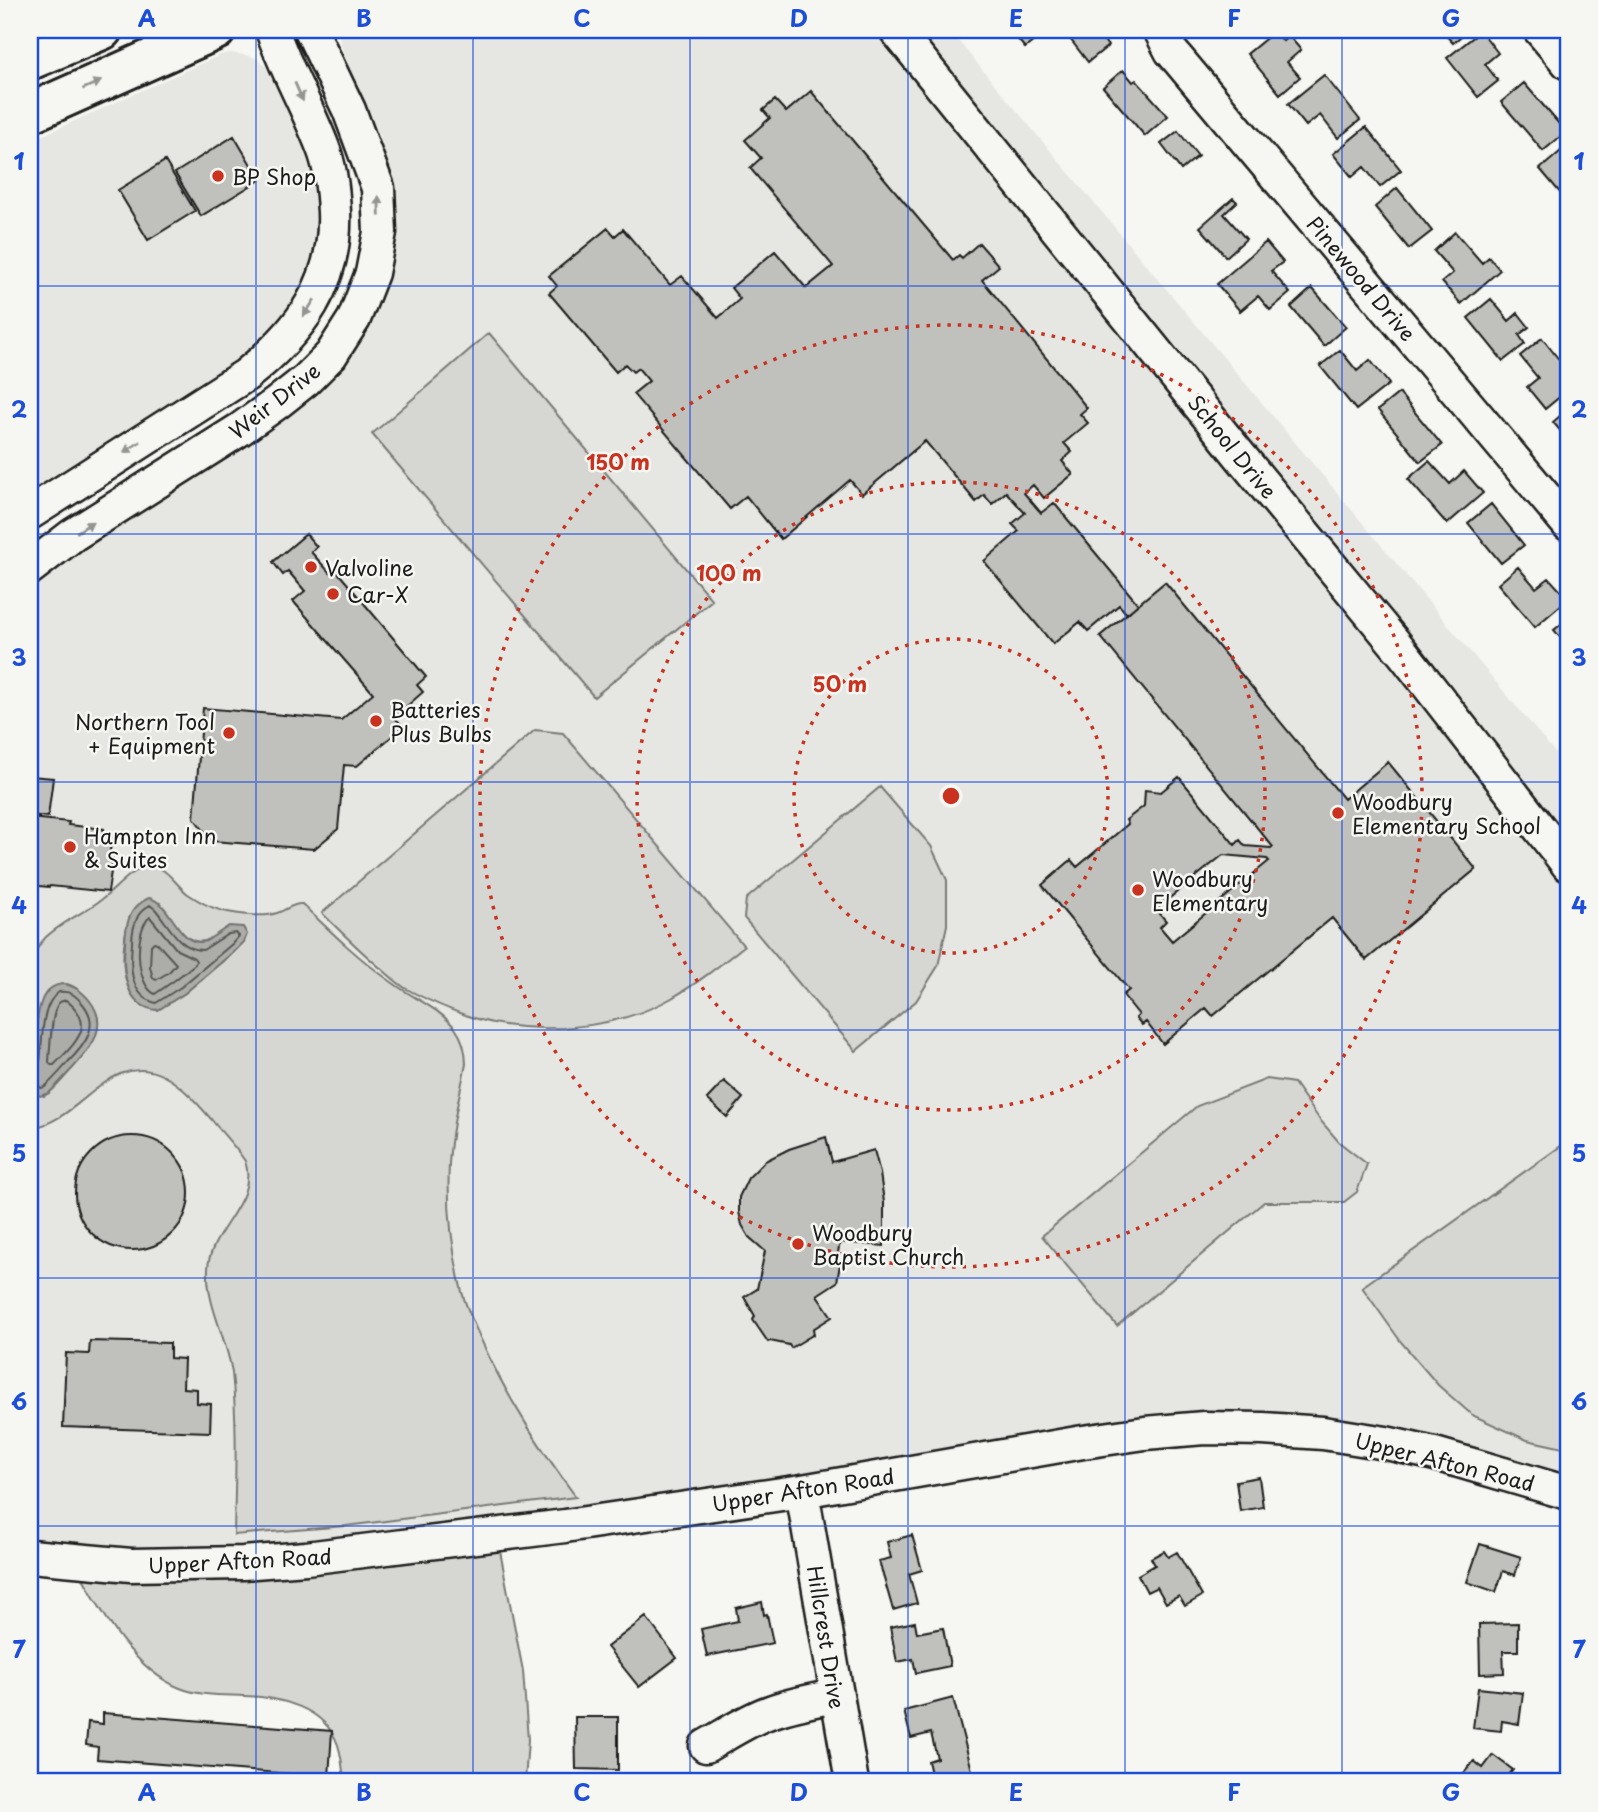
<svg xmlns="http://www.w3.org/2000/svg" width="1598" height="1812" viewBox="0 0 1598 1812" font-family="'Playpen Sans',sans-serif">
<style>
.built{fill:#e6e6e2}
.green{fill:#d6d6d2;stroke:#797977;stroke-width:2;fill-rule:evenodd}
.water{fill:#acaca9;stroke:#727271;stroke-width:2}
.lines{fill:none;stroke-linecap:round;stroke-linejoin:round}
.shore{stroke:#565654;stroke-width:2}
.building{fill:#c0c0bd;stroke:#1c1c1c;stroke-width:2;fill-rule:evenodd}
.minor-casing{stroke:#1c1c1c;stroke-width:37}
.major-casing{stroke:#1c1c1c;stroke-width:44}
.minor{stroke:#f6f6f2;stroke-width:32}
.major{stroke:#f6f6f2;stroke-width:38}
.oneway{fill:#949492}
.grid{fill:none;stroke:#1d4ed8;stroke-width:2;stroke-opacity:0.55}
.ring{fill:none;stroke:#c8321e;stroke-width:3.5;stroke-dasharray:3.5 7}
.poi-dot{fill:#c8321e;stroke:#f6f6f2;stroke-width:2.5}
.labels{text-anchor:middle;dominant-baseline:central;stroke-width:5;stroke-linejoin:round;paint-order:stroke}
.poi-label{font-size:21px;fill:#1c1c1c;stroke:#f6f6f2;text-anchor:start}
.street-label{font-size:21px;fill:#1c1c1c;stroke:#f6f6f2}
.centre{fill:#c8321e;stroke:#f6f6f2;stroke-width:3.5}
.ring-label{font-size:21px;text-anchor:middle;font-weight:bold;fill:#c8321e;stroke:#f6f6f2;stroke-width:5;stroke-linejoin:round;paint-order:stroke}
.neatline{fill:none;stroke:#1d4ed8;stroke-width:2.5}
.grid-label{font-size:23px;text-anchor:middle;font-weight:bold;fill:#1d4ed8}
</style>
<rect width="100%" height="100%" fill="#f6f6f2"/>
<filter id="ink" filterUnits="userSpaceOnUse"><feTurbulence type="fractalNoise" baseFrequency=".0143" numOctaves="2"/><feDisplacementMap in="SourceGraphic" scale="14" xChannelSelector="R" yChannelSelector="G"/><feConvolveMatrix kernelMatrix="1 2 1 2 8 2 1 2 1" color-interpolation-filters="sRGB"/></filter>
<g filter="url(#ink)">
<path class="built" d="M337,30H949L1568,768V1479L1461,1445L1367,1423L1335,1418L1280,1414L1191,1413L1143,1417L1069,1428L607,1505L284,1545L210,1549H145L78,1545L30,1540V584L69,554L323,383L389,173L380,136L343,52Z
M230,53L245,55L256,58L272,72L277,80L313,162L321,212L315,259L303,290L279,326L244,356L84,457L30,494V141L220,55Z"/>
<path class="green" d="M489,333L712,600L594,697L372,434Z
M535,730L563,733L744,946C720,965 697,984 670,999C621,1026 559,1033 504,1025C474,1021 432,1003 405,988C397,983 391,977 384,971C362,953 342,933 322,913Z
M880,787L931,846L947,880V925L938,966L916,1001L856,1051L744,918L746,899Z
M150,865C167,867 175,884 188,894C197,900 207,906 217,909C231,914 263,918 277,913C286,910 293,903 302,904C331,932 360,960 393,983C413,998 439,1008 455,1028C463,1039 466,1050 466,1064C459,1097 451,1130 449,1164C447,1206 452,1251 462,1292C467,1310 476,1329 484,1346C509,1401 541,1449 576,1497L346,1526L234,1535C235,1481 238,1427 232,1373C227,1338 206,1305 208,1269C209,1230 259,1202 245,1161C235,1146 222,1133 211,1119C181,1084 149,1050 103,1084C80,1100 59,1125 30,1128V966C33,955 38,945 46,937C62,922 83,913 101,900C117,888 130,870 150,865ZM160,903C173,919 188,953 211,938L237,949L185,993L158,1010C115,1006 120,943 131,914ZM67,984C75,986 79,991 85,997C114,1024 89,1050 68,1073C61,1081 54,1091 44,1096L32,1088L31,1084C33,1065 35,1005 47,992C52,987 60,986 67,984Z
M1267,1079L1294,1083L1320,1120L1339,1142L1367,1164L1357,1192L1344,1202H1264L1117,1326L1042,1236L1197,1106Z
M1568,1141V1449L1527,1440L1472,1415L1438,1385L1401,1342L1362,1287Z
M500,1551L523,1671L528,1740L525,1782H344C343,1770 342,1757 338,1745C325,1707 279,1697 244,1696C223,1695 200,1696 180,1688C135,1670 104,1617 82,1576C134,1580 186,1582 238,1579C326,1575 413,1561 500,1551Z"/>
<path class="water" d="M149,898C173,903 178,949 206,941L229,926L243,927L247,934L244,942L237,949L185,993L158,1010C125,1008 122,970 125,944C125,934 127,921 132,912C136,906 142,901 149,898Z
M62,984C74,985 83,992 90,1001C110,1027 90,1049 72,1069C64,1077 57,1086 49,1093L40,1096L34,1092L31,1084C32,1065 35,1010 44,996C48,989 55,985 62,984Z"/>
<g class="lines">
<path class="shore" d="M150,905L155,909C169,925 179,950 203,950L228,934L236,933L239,936L232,944L181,987L156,1003C129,996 130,965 132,943C132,934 134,924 138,916C141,911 145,908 150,905Z
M150,917L177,950L194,958L196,961L195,964L175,980L155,994C135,985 134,929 150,917Z
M154,942L157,943L176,964L169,972L156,980L153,978L150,967L151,945Z
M66,1000C98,1025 75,1043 54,1065H51L49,1062C50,1050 51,1008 60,1002C62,1001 64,1001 66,1000Z
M30,1067L36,1066L40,1061C43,1039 40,1005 59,992C70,990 76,996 83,1004C101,1026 84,1046 68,1062C61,1071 53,1079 45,1087L41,1088L36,1083L30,1082"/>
</g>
<path class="building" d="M1010,30H1048L1025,48Z
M1075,30H1096L1108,46L1088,62L1067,35Z
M1441,30H1468L1453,43Z
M1275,31L1283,41L1289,36L1301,50L1287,62L1300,77L1280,94L1247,54Z
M1481,31L1498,53L1485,64L1498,81L1478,97L1447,58Z
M1123,70L1133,82L1136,80L1168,116L1145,136L1103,87Z
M1324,75L1360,120L1338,138L1320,115L1306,126L1288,104Z
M1524,83L1566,132L1543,151L1501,102Z
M811,91L953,260L959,255L962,258L979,243L999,266L982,280L1087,408L1080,414L1088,423L1064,443L1072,452L1062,461L1073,474L1044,498L1033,485L1024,493L1041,513L1054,503L1138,604L1127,614L1119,605L1088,631L1080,622L1053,644L984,561L1019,531L1012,524L1025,513L1006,492L992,504L984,495L976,502L925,441L862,494L850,480L781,539L746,496L730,509L633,394L649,381L638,368L633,372L625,364L616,372L549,293L557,286L549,276L608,228L615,236L623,229L670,285L682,276L718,318L740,299L731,288L775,251L806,288L833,266L750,168L761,158L745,140L770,118L763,110L775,100L786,112Z
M1366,127L1401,170L1380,187L1364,167L1352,177L1333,154Z
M1178,131L1198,156L1181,170L1161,144Z
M234,136L260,180L201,216L175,173Z
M1568,145V202L1540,169Z
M165,161L195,211L148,240L118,190Z
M1397,188L1432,231L1409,249L1375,207Z
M1233,198L1237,202L1224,214L1246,239L1226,257L1200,227Z
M1455,232L1482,263L1489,257L1500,270L1461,304L1442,282L1453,273L1434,251Z
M1266,242L1283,262L1271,271L1290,293L1270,310L1258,296L1240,311L1217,284Z
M1312,288L1346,327L1324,346L1291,307Z
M1491,299L1509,321L1518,313L1529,327L1519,335L1525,344L1503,361L1468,318Z
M1542,338L1568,371V390L1545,409L1527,387L1538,378L1520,356Z
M1340,350L1357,371L1370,360L1389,384L1356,410L1320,366Z
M1399,393L1442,445L1420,462L1378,410Z
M1568,409V440L1553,422Z
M1429,461L1450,484L1464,471L1483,493L1447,524L1408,479Z
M1491,504L1524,545L1501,563L1468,523Z
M306,534L317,547L311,552L330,573L335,569L426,677L417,685L423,692L398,714L395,711L392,714L403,727L357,766L344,765L338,829L314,849L212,841L194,818L203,708L341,720L373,693L293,601L305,591L288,571L283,575L273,562Z
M1518,567L1536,588L1549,578L1568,599L1535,627L1498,584Z
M1165,582L1344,799L1388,762L1476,869L1366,960L1332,918L1213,1016L1206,1008L1163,1044L1146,1022L1142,1025L1136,1018L1139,1015L1123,995L1129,990L1042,885L1071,860L1077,867L1128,824L1126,820L1144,806L1145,790L1161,792L1179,777L1235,845L1240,840L1245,846L1271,848L1273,847L1100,636ZM1223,855L1267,859L1269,861L1172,941L1160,927L1166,921L1156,909Z
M1568,619V647L1554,630Z
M30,776L53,778L48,817L30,815Z
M30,818L69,822L68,825L104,829L103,835L112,836L109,858H113L108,892L50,886L49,887L30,885Z
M724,1081L743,1098L727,1117L707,1099Z
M75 1193a57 57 0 1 1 114 0a57 57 0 1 1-114 0Z
M826,1137L832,1162L874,1150L880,1173L884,1202V1246L840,1242L836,1263L840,1264L837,1282L817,1295L832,1317L813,1329L814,1334L791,1348L789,1345L770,1341L768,1342L753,1320L755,1316L744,1297L757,1289L765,1251L749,1237L742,1225L739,1212V1197L748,1178L765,1161L789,1149Z
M90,1341L170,1343V1358L184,1359L183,1388L197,1389V1403L211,1404L210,1432L63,1427L66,1353L89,1354Z
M1259,1477L1263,1507L1240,1511L1236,1481Z
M912,1535L922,1570L909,1574L917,1603L893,1610L879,1561L891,1558L887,1542Z
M1480,1544L1521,1557L1515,1575L1503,1571L1496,1592L1467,1582Z
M1164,1551L1168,1557L1177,1552L1202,1596L1185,1606L1179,1596L1166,1603L1157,1587L1147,1592L1138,1575L1155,1565L1151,1558Z
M762,1602L764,1615L767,1614L773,1643L707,1656L701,1629L738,1621L736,1608Z
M646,1617L677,1658L639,1687L607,1647Z
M915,1622L917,1633L943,1628L950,1666L916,1673L913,1659L897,1662L890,1627Z
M1518,1623V1651H1503L1504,1673L1480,1674L1479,1624Z
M1478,1688L1523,1693L1519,1724L1502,1721L1501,1731L1473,1728Z
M953,1698L974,1778L959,1782H933L928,1761L937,1758L931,1733L911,1738L904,1711Z
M103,1713L332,1731L329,1777L97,1759L98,1747L86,1745L88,1722L103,1724Z
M575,1717H618V1770L576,1769Z
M1493,1755L1513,1770L1503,1782L1457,1781L1474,1761L1483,1768Z"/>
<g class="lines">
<defs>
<path id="minor" d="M896,30L1241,457L1403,653L1568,865
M1160,30L1171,51L1568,524
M1540,30L1568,63
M30,513L246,375C300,332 337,283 334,212C333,190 331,168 323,148C308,108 286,70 272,30
M30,568L73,535L239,430L277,403L306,380L331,355L354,319L372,273L380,232L378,188L349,110L311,30
M802,1491L852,1782
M30,1556L131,1565L243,1563L306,1558L565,1526L802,1491L1083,1442L1145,1433L1204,1428L1263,1429L1323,1433L1386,1443L1435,1454L1568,1493
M706,1746C727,1734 747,1720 770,1712C792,1704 814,1700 836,1696"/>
<path id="major" d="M30,60L102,30
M30,113L216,30"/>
</defs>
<use href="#minor" class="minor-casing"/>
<use href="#major" class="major-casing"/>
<use href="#minor" class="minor"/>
<use href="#major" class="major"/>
</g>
<defs><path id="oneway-solid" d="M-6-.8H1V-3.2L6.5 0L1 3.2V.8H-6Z" transform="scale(1.75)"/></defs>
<g class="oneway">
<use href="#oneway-solid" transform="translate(92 85) rotate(-24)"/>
<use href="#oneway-solid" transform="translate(299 92) rotate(66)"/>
<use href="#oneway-solid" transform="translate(379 206) rotate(-92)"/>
<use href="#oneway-solid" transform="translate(309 308) rotate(123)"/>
<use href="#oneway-solid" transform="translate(132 447) rotate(148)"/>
<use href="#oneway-solid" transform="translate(85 527) rotate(-33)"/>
</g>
</g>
<path class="grid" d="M256,30V1782M473,30V1782M690,30V1782M908,30V1782M1125,30V1782M1342,30V1782M30,286H1568M30,534H1568M30,782H1568M30,1030H1568M30,1278H1568M30,1526H1568"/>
<g class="ring">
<circle cx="951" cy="796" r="157"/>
<circle cx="951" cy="796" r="314"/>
<circle cx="951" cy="796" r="471"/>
</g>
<g class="poi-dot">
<circle cx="218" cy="176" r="7"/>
<circle cx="311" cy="567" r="7"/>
<circle cx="333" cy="594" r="7"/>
<circle cx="376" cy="721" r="7"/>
<circle cx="229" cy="733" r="7"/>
<circle cx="1338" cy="813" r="7"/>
<circle cx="70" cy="847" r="7"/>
<circle cx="1138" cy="890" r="7"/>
<circle cx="798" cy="1244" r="7"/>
</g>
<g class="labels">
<g class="poi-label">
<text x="232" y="176">BP Shop</text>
<text x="325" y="567">Valvoline</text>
<text x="347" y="594">Car-X</text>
<text x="390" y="709">Batteries<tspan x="390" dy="24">Plus Bulbs</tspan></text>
<text x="215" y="721" text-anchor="end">Northern Tool<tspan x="215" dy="24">+ Equipment</tspan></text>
<text x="1352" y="801">Woodbury<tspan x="1352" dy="24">Elementary School</tspan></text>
<text x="84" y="835">Hampton Inn<tspan x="84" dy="24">&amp; Suites</tspan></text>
<text x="1152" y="878">Woodbury<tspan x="1152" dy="24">Elementary</tspan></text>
<text x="812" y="1232">Woodbury<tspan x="812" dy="24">Baptist Church</tspan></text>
</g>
<g class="street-label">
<text transform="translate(1362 278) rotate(50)">Pinewood Drive</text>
<text transform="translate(274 400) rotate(-38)">Weir Drive</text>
<text transform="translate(1233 446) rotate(51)">School Drive</text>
<text transform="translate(1445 1461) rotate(14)">Upper Afton Road</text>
<text transform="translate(803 1489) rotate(-9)">Upper Afton Road</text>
<text transform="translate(240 1560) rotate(-3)">Upper Afton Road</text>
<text transform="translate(827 1637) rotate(81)">Hillcrest Drive</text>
</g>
</g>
<circle cx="951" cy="796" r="10" class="centre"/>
<g class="ring-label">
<text x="618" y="470">150 m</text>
<text x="729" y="581">100 m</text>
<text x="840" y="692">50 m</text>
</g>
<rect width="1598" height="1812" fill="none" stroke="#f6f6f2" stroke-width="77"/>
<rect x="38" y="38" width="1522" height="1735" class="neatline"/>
<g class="grid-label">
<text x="147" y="27">A</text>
<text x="364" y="27">B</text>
<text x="582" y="27">C</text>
<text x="799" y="27">D</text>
<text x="1016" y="27">E</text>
<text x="1234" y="27">F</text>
<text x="1451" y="27">G</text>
<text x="19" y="170">1</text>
<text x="1579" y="170">1</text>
<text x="19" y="418">2</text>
<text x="1579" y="418">2</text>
<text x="19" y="666">3</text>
<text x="1579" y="666">3</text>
<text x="19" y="914">4</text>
<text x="1579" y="914">4</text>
<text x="19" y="1162">5</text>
<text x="1579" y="1162">5</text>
<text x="19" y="1410">6</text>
<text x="1579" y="1410">6</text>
<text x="19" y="1658">7</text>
<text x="1579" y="1658">7</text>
<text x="147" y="1801">A</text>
<text x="364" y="1801">B</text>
<text x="582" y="1801">C</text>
<text x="799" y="1801">D</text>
<text x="1016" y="1801">E</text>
<text x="1234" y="1801">F</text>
<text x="1451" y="1801">G</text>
</g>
</svg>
